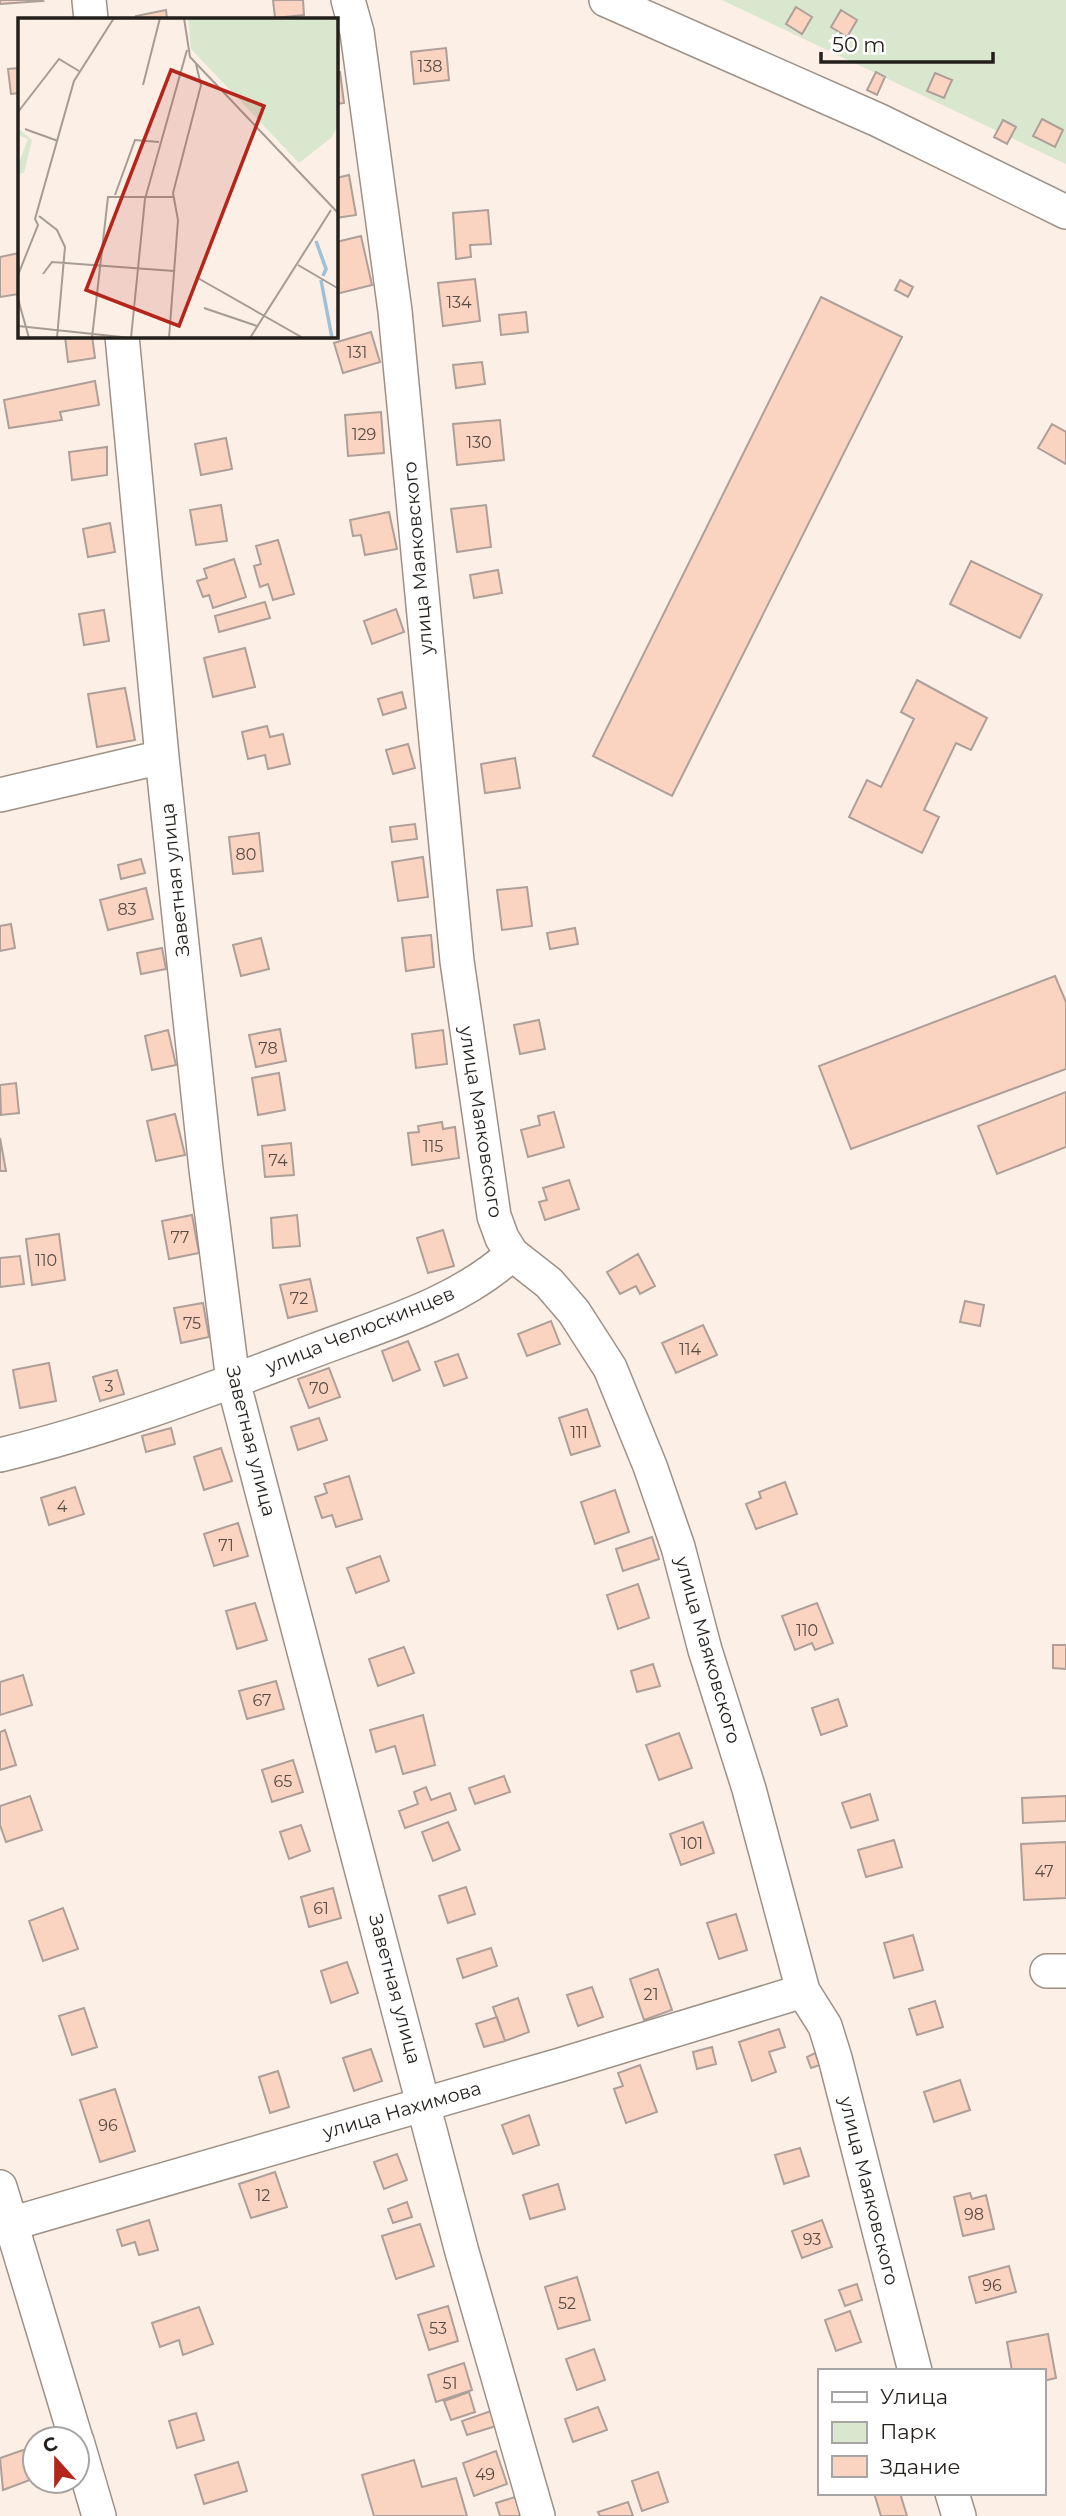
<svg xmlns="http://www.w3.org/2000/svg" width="1066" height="2516" viewBox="0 0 1066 2516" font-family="Montserrat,sans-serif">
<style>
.green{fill:#dae7cf}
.building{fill:#fad3c1;stroke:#ae9f99;stroke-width:2}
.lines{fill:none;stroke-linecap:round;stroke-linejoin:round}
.minor-casing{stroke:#9d9187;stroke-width:36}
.minor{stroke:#fff;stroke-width:33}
.labels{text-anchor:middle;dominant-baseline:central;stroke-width:5;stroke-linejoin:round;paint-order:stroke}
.number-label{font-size:16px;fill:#594c44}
.street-label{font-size:19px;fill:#231f1b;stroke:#fff}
.inset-river{fill:none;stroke:#9dc1d8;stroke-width:3.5}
.inset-road{fill:none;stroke:#a59c94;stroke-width:2}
.view{fill:#b4251b;fill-opacity:0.15;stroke:#b4251b;stroke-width:3.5}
.inset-edge{fill:none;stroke:#231f1b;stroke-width:3.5}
</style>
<rect width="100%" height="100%" fill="#fcefe5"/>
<path class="green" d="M722,0H1066V164Z"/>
<path class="building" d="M0,0H42L43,1L0,4Z
M273,0H303L304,15L275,18Z
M796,7L812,17L802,34L786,24Z
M166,10L167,19H136V16Z
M841,10L857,20L847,37L831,27Z
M446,48L449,80L414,84L411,52Z
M19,68V93L11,94L8,69Z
M340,72L344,103L336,104V73Z
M876,72L885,77L877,95L867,90Z
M935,73L952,80L944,98L927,91Z
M1042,119L1063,130L1055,147L1033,136Z
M1003,120L1016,127L1007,144L994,137Z
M349,175L356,215L336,218V178Z
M488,210L491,244L470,245L471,257L456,259L453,213Z
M361,236L372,285L336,294V242Z
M19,253V294L0,297V257Z
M475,279L480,321L443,326L438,283Z
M900,280L913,287L908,297L895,290Z
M821,297L902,337L672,796L593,756Z
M526,312L528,332L501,335L499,315Z
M371,332L380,362L343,373L334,343Z
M65,336H92L95,358L68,362Z
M482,362L485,384L456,388L453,365Z
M95,381L99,405L60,412L62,420L9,428L4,400Z
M381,412L384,453L348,456L345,415Z
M500,420L504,460L457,465L453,424Z
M1052,424L1066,432V464L1038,448Z
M226,438L232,469L201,475L195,444Z
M107,447V475L72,480L69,452Z
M221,505L227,541L196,545L190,510Z
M486,505L491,547L457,552L451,509Z
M389,512L397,549L365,555L361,535L353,536L350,520Z
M110,523L115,552L88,557L83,529Z
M278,540L294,594L273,600L268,584L260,587L254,566L261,564L256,546Z
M234,559L246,597L213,608L209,595L203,597L197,581L207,578L204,569Z
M971,561L1042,595L1020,638L950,604Z
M498,570L502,593L474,598L470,575Z
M265,602L270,618L219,632L215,616Z
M396,609L404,632L372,644L364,621Z
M104,610L109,641L84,645L79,614Z
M245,648L255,687L213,697L204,658Z
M917,680L987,718L971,750L956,743L924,810L939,817L922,853L849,817L867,780L881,787L914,719L901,712Z
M125,688L135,740L97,747L88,694Z
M402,692L406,708L383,715L378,699Z
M267,726L270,737L283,734L290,764L268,769L265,755L248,759L242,732Z
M408,744L415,768L393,774L386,750Z
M515,758L520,788L485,793L481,764Z
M415,824L417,839L392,842L390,827Z
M259,833L263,871L233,874L229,837Z
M423,857L428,897L398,901L392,862Z
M141,859L145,873L121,879L118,865Z
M527,887L532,926L502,930L497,890Z
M146,888L153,919L108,930L100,900Z
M11,924L15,948L0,951V926Z
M575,928L578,944L550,949L547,933Z
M431,935L434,967L406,971L402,938Z
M261,938L269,969L241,976L233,945Z
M162,948L166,969L141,974L137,953Z
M1055,976L1066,1002V1069L851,1149L819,1066Z
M539,1020L545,1049L520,1054L514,1025Z
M280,1029L286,1061L256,1067L249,1035Z
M168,1030L176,1065L152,1070L145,1036Z
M443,1030L447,1064L416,1068L412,1034Z
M279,1073L285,1110L258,1115L252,1078Z
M16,1083L19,1113L1,1115L0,1085Z
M1066,1092V1147L997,1174L978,1126Z
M554,1112L564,1147L528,1157L521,1130L540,1125L538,1116Z
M175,1114L185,1155L156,1161L147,1121Z
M442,1122L443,1129L455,1127L459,1158L412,1165L408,1133L419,1132L418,1126Z
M0,1138L6,1171H0Z
M291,1143L294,1175L265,1177L262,1146Z
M569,1180L579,1209L545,1220L539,1202L547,1200L543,1188Z
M192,1215L199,1253L169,1259L162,1221Z
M297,1215L300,1246L273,1248L271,1218Z
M443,1230L454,1266L428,1273L417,1238Z
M59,1234L65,1280L32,1285L26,1239Z
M638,1254L655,1286L640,1294L636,1286L620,1294L607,1272Z
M20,1256L24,1284L0,1287V1258Z
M310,1279L317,1311L288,1318L280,1285Z
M965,1301L984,1305L980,1326L960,1322Z
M203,1303L209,1337L181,1343L174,1308Z
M551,1321L560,1344L527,1356L518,1334Z
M703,1325L717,1355L676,1373L662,1343Z
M408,1341L420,1370L393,1381L382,1351Z
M458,1354L467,1378L444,1386L435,1362Z
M49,1363L56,1401L20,1408L13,1370Z
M329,1368L340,1397L309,1408L298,1379Z
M117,1370L124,1394L100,1401L93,1377Z
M587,1409L600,1446L571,1455L559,1418Z
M319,1418L327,1440L298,1450L291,1427Z
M171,1428L175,1444L146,1452L142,1436Z
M221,1448L232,1481L204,1490L194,1457Z
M349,1476L362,1519L336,1527L332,1515L322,1518L315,1497L327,1493L324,1484Z
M785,1482L797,1514L756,1529L746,1504L761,1498L759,1492Z
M75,1487L84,1514L49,1525L41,1498Z
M615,1490L629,1532L595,1544L581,1502Z
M238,1523L248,1556L214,1566L204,1534Z
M652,1537L659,1559L623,1571L616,1549Z
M380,1556L389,1581L356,1593L347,1568Z
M638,1584L649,1618L618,1629L607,1595Z
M255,1603L267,1640L237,1649L226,1611Z
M817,1603L833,1643L815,1650L812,1643L795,1650L782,1616Z
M1053,1645H1066V1669L1053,1668Z
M404,1647L414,1673L378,1686L369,1659Z
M653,1664L660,1686L637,1692L631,1671Z
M23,1675L32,1705L0,1715V1682Z
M276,1681L284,1709L247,1719L239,1691Z
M838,1699L847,1726L821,1735L812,1708Z
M423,1715L435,1765L403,1774L395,1746L376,1752L370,1730Z
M5,1730L16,1765L0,1770V1732Z
M679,1733L692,1768L659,1780L646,1745Z
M293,1760L303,1792L272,1802L262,1770Z
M504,1776L510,1792L475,1804L469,1788Z
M426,1787L431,1800L450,1793L456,1810L405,1828L399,1811L418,1804L414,1792Z
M870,1794L878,1820L851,1828L842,1803Z
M30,1796L42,1830L6,1842L0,1825V1806Z
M1066,1796V1821L1023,1823L1022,1798Z
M448,1822L460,1850L433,1861L422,1832Z
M703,1822L714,1853L681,1865L670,1834Z
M301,1825L310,1851L289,1859L280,1832Z
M894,1840L902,1867L866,1877L858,1850Z
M1066,1842V1898L1024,1900L1021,1844Z
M466,1887L475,1914L448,1923L439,1896Z
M333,1888L341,1918L309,1927L301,1897Z
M63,1908L78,1949L43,1961L29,1921Z
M736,1914L747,1950L719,1959L707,1923Z
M913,1935L923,1970L894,1978L884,1943Z
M491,1948L497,1966L463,1978L457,1959Z
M347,1962L358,1993L331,2003L321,1971Z
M658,1969L672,2010L644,2020L630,1979Z
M592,1987L603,2017L578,2026L567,1995Z
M518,1998L529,2032L505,2041L493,2007Z
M935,2001L943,2027L917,2035L909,2009Z
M84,2008L97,2047L72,2055L59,2016Z
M497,2017L505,2041L484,2047L476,2024Z
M779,2029L785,2047L769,2052L776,2072L752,2081L739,2042Z
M712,2047L716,2064L697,2069L693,2052Z
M371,2049L382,2081L354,2091L343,2058Z
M815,2053L820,2065L811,2068L807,2057Z
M640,2065L657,2112L626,2123L614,2089L623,2086L618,2073Z
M278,2071L289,2107L270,2113L259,2077Z
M960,2080L970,2110L934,2122L924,2092Z
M115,2089L135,2151L100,2162L80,2100Z
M529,2115L539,2145L513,2154L502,2125Z
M800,2148L809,2176L784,2184L775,2155Z
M397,2154L407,2180L384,2189L374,2162Z
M275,2172L287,2207L251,2218L239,2184Z
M558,2184L565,2209L530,2219L523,2195Z
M970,2193L972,2199L986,2195L994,2229L963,2236L954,2197Z
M407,2202L412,2217L393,2223L388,2209Z
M149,2220L158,2250L139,2255L135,2242L122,2246L117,2230Z
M822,2220L832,2247L802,2258L792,2231Z
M420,2224L434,2266L396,2279L382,2236Z
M1009,2266L1016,2292L976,2303L969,2277Z
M577,2277L590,2320L558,2329L545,2287Z
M857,2284L862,2300L845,2306L839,2290Z
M448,2306L458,2341L429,2350L418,2315Z
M199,2307L213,2344L183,2355L179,2340L160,2347L152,2323Z
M850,2311L861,2342L836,2351L825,2320Z
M1048,2334L1056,2378L1043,2381V2371H1012L1007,2342Z
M594,2349L605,2380L577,2390L566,2359Z
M464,2363L472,2390L436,2402L428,2375Z
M469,2392L475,2412L451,2420L444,2401Z
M598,2407L607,2430L573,2442L565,2419Z
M491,2411L496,2426L467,2435L462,2421Z
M196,2413L204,2440L177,2448L169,2421Z
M35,2446V2478L3,2490L0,2458Z
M496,2451L507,2484L474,2496L463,2463Z
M414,2460L422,2487L456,2478L467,2516H374L362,2475Z
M238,2462L247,2491L204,2504L195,2475Z
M658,2472L668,2502L642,2511L632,2481Z
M874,2493H900L907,2516H881Z
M515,2497L521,2516H500L496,2503Z
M628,2502L633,2516H600L598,2512Z"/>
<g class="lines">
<defs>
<path id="minor" d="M89,0L91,19
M348,0L357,32L395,311L457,961L494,1216L502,1238L512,1254L549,1283L574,1312L610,1368L650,1466L678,1547L705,1650L749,1789L803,1991L825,2026L835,2058L915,2371
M606,0L878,120L1066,212
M122,336L162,757L206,1169L233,1381L462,2252L538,2516
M0,795L162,757
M0,1455C108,1429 209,1390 313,1351C381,1325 458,1304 512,1254
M1047,1971H1066
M0,2187L76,2439
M0,2227L560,2065L803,1991
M77,2441L99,2516
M952,2493L959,2516"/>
</defs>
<use href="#minor" class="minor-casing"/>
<use href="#minor" class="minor"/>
</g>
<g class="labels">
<g class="number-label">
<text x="430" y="66">138</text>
<text x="459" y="302">134</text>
<text x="357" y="352">131</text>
<text x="364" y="434">129</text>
<text x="479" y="442">130</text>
<text x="246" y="854">80</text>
<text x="127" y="909">83</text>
<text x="268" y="1048">78</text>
<text x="433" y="1146">115</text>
<text x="278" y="1160">74</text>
<text x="180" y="1237">77</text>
<text x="46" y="1260">110</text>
<text x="299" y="1298">72</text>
<text x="192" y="1323">75</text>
<text x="690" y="1349">114</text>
<text x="109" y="1386">3</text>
<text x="319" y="1388">70</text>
<text x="579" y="1432">111</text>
<text x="62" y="1506">4</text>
<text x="226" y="1545">71</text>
<text x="807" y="1630">110</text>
<text x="262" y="1700">67</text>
<text x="283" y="1781">65</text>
<text x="692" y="1843">101</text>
<text x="1044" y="1871">47</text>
<text x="321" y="1908">61</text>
<text x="651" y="1994">21</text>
<text x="108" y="2125">96</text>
<text x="263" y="2195">12</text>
<text x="974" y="2214">98</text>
<text x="812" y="2239">93</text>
<text x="992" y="2285">96</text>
<text x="567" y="2303">52</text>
<text x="438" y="2328">53</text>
<text x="450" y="2383">51</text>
<text x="485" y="2474">49</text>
</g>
<g class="street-label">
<text transform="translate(418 558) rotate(-95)">улица Маяковского</text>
<text transform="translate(175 880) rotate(-96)">Заветная улица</text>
<text transform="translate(481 1122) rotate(81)">улица Маяковского</text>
<text transform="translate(360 1330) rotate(-22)">улица Челюскинцев</text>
<text transform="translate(251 1441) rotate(76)">Заветная улица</text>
<text transform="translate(708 1650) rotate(74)">улица Маяковского</text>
<text transform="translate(395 1989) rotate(75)">Заветная улица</text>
<text transform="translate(402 2110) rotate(-16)">улица Нахимова</text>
<text transform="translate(869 2191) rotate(76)">улица Маяковского</text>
</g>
</g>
<g transform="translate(18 18)">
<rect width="320" height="320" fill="#fcefe5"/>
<path d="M170,0H320V108L313,120L281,145L173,31ZM0,110L14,122L6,155L0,156V147L10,121L0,117Z" fill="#dae7cf"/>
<path class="inset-river" d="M298,223L308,251L305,258M303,262L314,320"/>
<path class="inset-road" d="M166,0L172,39L321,196M125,67L142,0M0,94L41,41L61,53M7,111L40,123M97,177L117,122L141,124M21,198L39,212L47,229L39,320M280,247L321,271M25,256L34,244L156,253M0,257L20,207L17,201L56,63L96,0M178,259L285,320M0,281L11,320M186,290L239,308M0,308L113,320M74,320L90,179H155M113,320L127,181L169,32M151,320L160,202L155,175L183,67L178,46M232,320L313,192"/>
<path class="view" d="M153,52L246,88L161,308L68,272Z"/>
<rect width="320" height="320" class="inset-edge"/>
</g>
<rect x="818" y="2369" width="228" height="126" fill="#ffffff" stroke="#a7a5a4" stroke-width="2"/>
<rect x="832" y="2392" width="35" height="10" fill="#ffffff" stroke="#a7a5a4" stroke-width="2"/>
<text x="880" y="2404" font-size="21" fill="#231f1b">Улица</text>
<rect x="832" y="2422" width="35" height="21" fill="#dae7cf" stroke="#a7a5a4" stroke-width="2"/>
<text x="880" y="2439" font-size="21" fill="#231f1b">Парк</text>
<rect x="832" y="2456" width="35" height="21" fill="#fad3c1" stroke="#a7a5a4" stroke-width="2"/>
<text x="880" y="2474" font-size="21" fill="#231f1b">Здание</text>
<g transform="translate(56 2460) rotate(339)"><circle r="33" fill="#ffffff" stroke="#a7a5a4" stroke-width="2"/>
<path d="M0-5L12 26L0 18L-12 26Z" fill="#b4251b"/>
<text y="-10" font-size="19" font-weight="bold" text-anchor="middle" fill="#231f1b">С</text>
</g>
<path d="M821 52v10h172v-10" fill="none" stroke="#231f1b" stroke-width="3.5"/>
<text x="832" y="52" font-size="21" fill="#231f1b" stroke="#ffffff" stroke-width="5" paint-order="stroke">50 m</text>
</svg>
